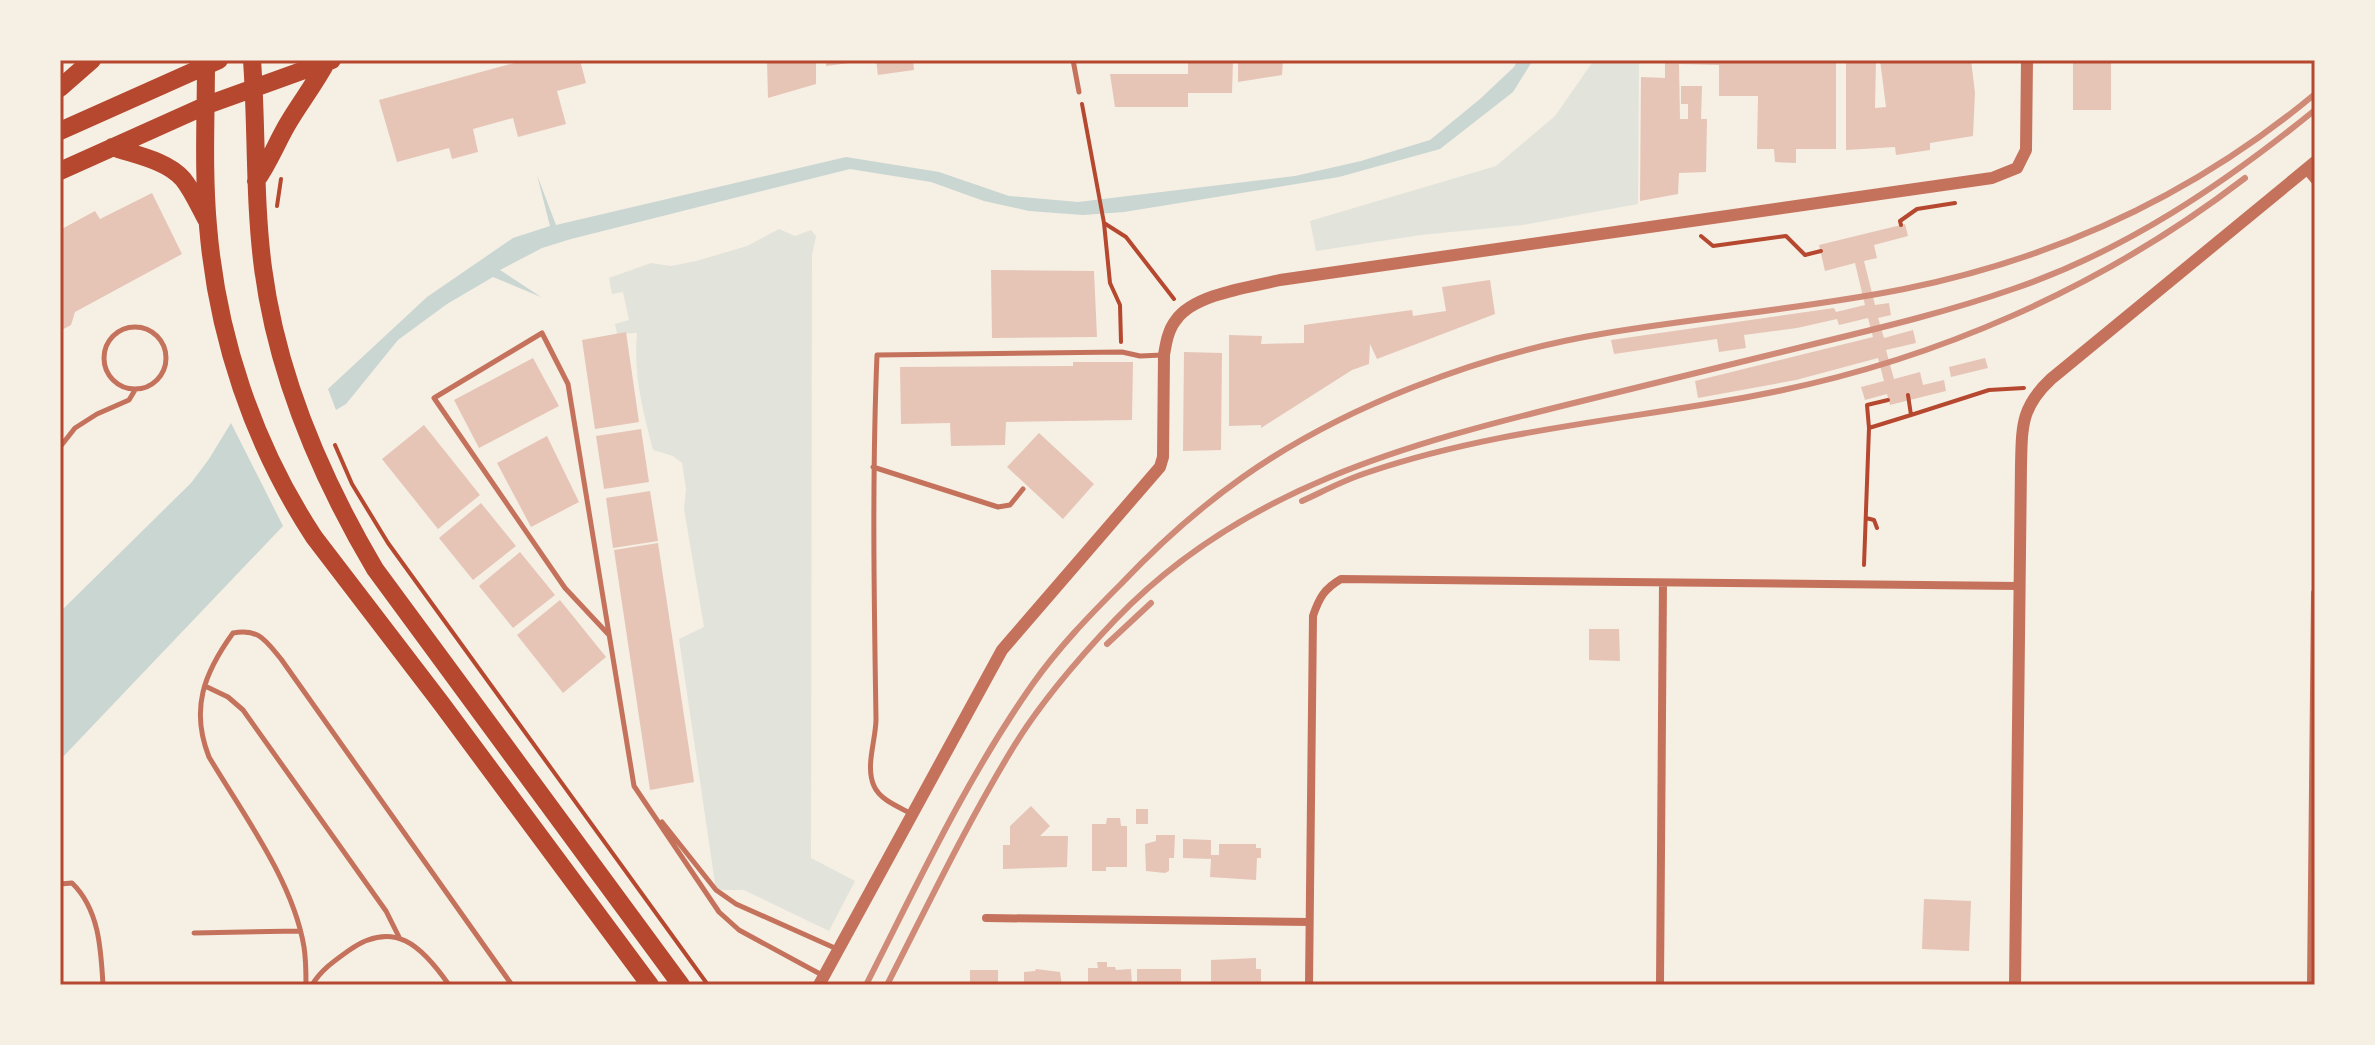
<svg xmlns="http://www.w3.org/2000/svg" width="2375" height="1045" viewBox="0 0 2375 1045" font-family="'DM Sans',sans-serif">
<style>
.green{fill:#e2e4dc}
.water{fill:#c9d6d2}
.building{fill:#e6c5b7}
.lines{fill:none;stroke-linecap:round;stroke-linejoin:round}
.path{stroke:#b5482f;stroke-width:4}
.service{stroke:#c5725c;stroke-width:5}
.minor{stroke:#c5725c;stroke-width:8}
.tertiary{stroke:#c5725c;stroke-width:12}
.trunk{stroke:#b5482f;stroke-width:18}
.rail{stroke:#cf8b77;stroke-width:6}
.neatline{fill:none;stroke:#b5482f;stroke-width:3}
</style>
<rect width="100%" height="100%" fill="#f6efe4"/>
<path class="green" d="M1594,60H1639L1638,204L1523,225L1421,235L1316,251L1310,221L1496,166L1555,116Z
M779,229L795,236L811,230L816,236L812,255L811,858L855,881L829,931L744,890H716L679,639L704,627L684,509L686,489L682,463L673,456L653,450C643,412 633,374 637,333L617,334L615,324L629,320L623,292L612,294L609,278L651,263L671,266L696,261L747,246Z"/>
<path class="water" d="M1518,60H1533L1513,92L1440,149L1339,177L1124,212L1083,215L1029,211L984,201L931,182L850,169L571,239L542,248L500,270L541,297L493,277L447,304L398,340L346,404L336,410L328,389L427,297L513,238L550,226L537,175L556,225L846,157L939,172L1009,196L1078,202L1295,176L1361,161L1430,140L1480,99L1514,67Z
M231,423L283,526L60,760V612L191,483L209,459Z"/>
<path class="building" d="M525,60H580L586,83L557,91L566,124L518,137L513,118L473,129L478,152L452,159L449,148L397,162L379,100Z
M767,60H816V84L768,98Z
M826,60H857V62L826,66Z
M876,60H913L914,70L878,75Z
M1188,60H1233L1232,93H1188V107H1115L1110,74H1188Z
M1238,60H1283L1282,75L1238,82Z
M1665,60H1836V149H1796V163L1775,162L1774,149H1757L1758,96H1719V65L1679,64L1680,119H1688V104H1681V86H1702L1701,119H1707L1706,172L1679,173L1678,194L1640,201L1641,77L1665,78Z
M1846,60H1876L1875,108L1886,107L1880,60H1971L1975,93L1973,136L1930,143V150L1896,155L1895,147L1846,150Z
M2073,60H2111V110H2073Z
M152,193L182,254L75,312L71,325L60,331V230L95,211L100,219Z
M1905,224L1908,236L1874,245L1877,258L1864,261L1875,305L1889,303L1891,315L1878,318L1884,338L1913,330L1916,343L1886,350L1894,379L1920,372L1923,385L1944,380L1946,391L1890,405L1887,394L1865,400L1861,387L1884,381L1878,358L1796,380L1698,398L1695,381L1873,337L1868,318L1839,325L1837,319L1797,328L1744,335L1746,348L1719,352L1717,339L1614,354L1611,340L1834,308L1836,312L1865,305L1855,263L1825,271L1819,245Z
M991,270L1094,271L1097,337L992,338Z
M1490,280L1495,314L1377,359L1370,344L1369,364L1352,370L1261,428V425L1229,426V335L1262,336L1261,344L1304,343V325L1412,310L1413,316L1446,311L1442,287Z
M626,332L639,422L595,429L582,340Z
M1184,352L1222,353L1221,450L1183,451Z
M533,358L559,406L479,448L454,400Z
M1985,358L1988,368L1951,377L1949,367Z
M1073,362H1133L1132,420L1006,422L1005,445L951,446L950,423L901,424L900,367L1073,366Z
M424,425L480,495L438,529L382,459Z
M641,429L649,482L604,489L596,436Z
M1039,433L1094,484L1063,519L1007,467Z
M547,436L579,502L531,527L497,463Z
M650,491L658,541L613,548L606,498Z
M481,503L516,546L473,580L439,538Z
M658,543L694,782L650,790L614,550Z
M520,552L555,595L513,628L479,586Z
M560,600L606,657L563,693L517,635Z
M1589,629H1619L1620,661L1589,660Z
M1031,806L1050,826L1040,836H1068L1067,867L1003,869V845H1010V826Z
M1136,809H1148V824H1136Z
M1107,818H1120L1121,826H1127V867H1106V871H1092V824H1106Z
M1156,835H1175L1174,858H1169V871L1165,873L1146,871L1145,844L1156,841Z
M1183,839L1211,840V855H1219V844H1256V848H1261V858H1257L1256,880L1210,877L1211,859L1183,858Z
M1924,899L1971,901L1969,951L1922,949Z
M1256,958V969H1261V982H1256V985H1211V960Z
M1097,962H1107V967H1115L1116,970L1131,969L1132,985H1088V968H1098Z
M1036,969L1060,972L1062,985H1024V972L1035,971Z
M1137,969H1181V985H1137Z
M970,970H998V985H970Z"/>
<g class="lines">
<path class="path" d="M1082,104L1104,223L1110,283L1120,305L1121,342
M277,206L281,179
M1104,223L1126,237L1174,299
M1901,225L1900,221L1917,209L1955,203
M1701,236L1713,246L1786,236L1805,255L1821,251
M1911,415L1989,390L2024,388
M1869,428L1867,405L1888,400
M335,445L352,484L388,543L708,985
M1866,518L1874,520L1877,528
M1864,565L1869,428L1911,415L1908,395"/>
<path class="service" d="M1073,60L1079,92
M104 358a31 31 0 1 1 62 0a31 31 0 1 1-62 0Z
M60,447L75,428L97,414L129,400L135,390
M873,467L998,507L1010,505L1023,489
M609,635L565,588L434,398L542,333L568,384L634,786L719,912L739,930L822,975
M205,686L228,697L243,710L386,911L399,937
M912,814C899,807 880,800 874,786C865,766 876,740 876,719C874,598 872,476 877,355L1122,352L1140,356L1163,355
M662,822L716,890L736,904L837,949
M60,884L72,883C99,909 101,949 103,985
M194,933L299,931
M306,985C306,973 306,959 304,947C293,881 243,814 209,757C190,709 204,673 233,633C259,628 266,641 281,659L512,985
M312,985C321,970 334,961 348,951C394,918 422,946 449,985"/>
<path class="minor" d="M2306,170L2315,181
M986,918L1309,922
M1309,985L1313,616C1319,598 1324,589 1341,579L2019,586
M1660,985L1663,583
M2311,985L2315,593"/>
<path class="tertiary" d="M819,985L1002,650L1160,467L1163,457L1164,355C1166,343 1168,330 1176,320C1194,294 1251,287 1280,280L1992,178L2017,168L2026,150L2027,60
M2015,985L2021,465C2022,426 2021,407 2051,379L2315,162"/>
<path class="trunk" d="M206,60C206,115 203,171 208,226C217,336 253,444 314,537L441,703L650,985
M252,60C257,129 254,199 263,268C277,375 320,476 375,569L681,985
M60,88L92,60
M60,131L219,60
M112,147C135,155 166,160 183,179C192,190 199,206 206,219
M60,171L207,105L332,60
M256,181C269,163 276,144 287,125C299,104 315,84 327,61"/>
<path class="rail" d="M1302,501C1324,491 1346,479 1369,472C1493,430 1625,420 1753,396C1931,363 2102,288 2245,178
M1107,644L1151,603
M866,985C918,883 966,779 1032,685C1058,648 1089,616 1121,584C1158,545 1199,508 1243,477C1342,407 1481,354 1601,334C1701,317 1804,309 1904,289C2058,258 2195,194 2315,94
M887,985C927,907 965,827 1011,751C1039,704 1077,660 1115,620C1241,488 1407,444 1578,402C1658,382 1738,363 1818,343C1884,327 1950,311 2013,289C2125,251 2224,184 2315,110"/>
</g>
<rect width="2375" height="1045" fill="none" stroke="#f6efe4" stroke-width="124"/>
<rect x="62" y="62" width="2251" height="921" class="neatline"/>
</svg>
